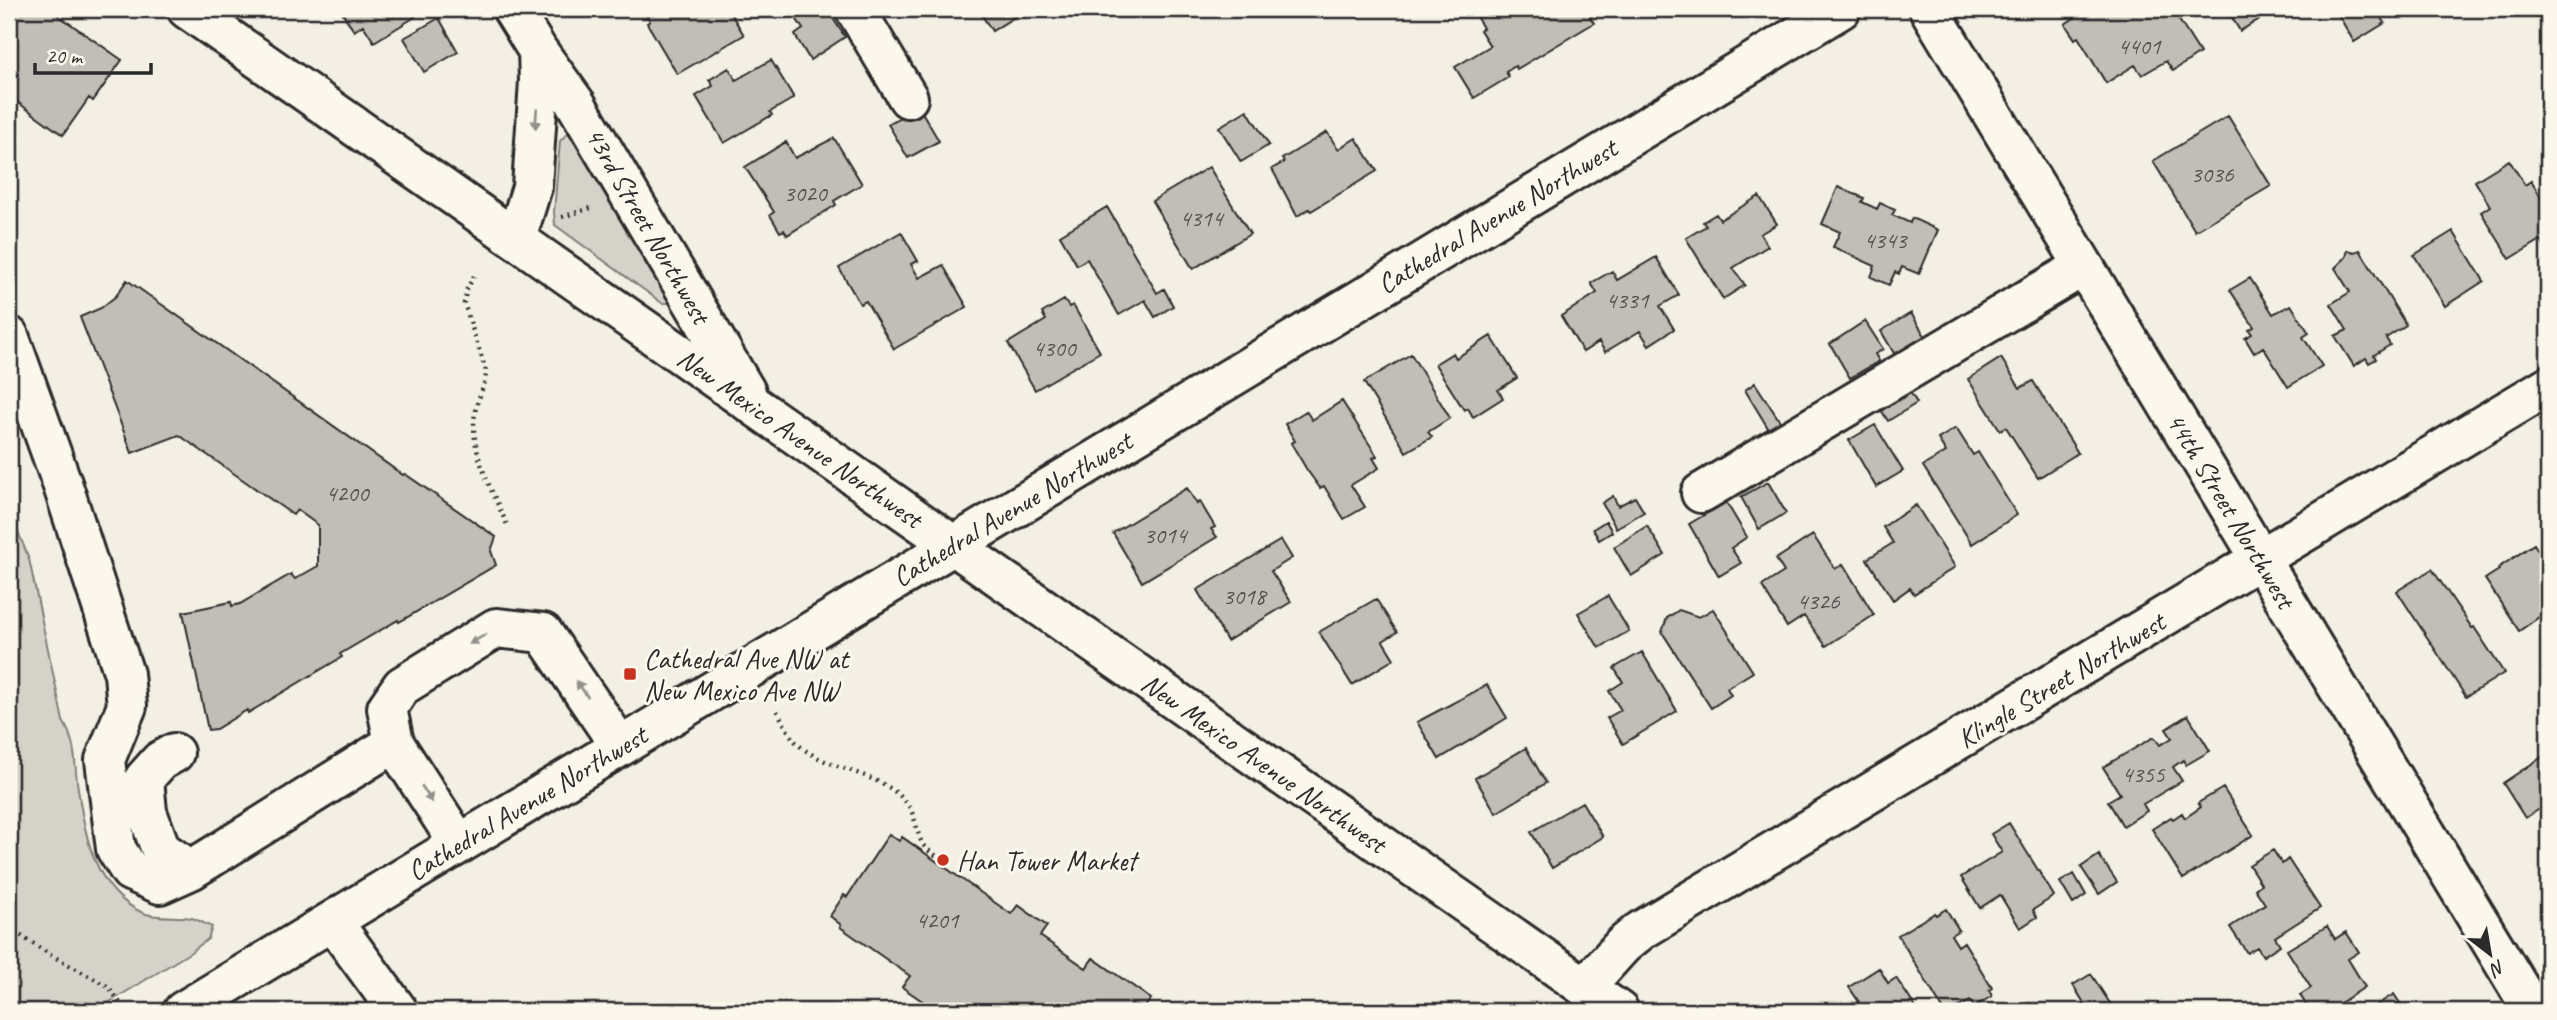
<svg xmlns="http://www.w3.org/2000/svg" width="2557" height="1020" viewBox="0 0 2557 1020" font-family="Caveat,sans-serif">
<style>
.green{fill:#d5d2c9;stroke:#807e7a;stroke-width:2}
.building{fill:#c0beb6;stroke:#2b2b2b;stroke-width:2}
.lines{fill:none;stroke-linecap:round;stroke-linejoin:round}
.minor-casing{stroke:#2b2b2b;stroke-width:44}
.path{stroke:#2b2b2b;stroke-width:4.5;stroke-dasharray:2 5;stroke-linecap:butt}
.minor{stroke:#fbf7ec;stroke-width:38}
.oneway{fill:#93918c}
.poi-dot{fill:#c8321e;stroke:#fbf7ec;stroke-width:2.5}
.labels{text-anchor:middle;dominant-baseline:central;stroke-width:6;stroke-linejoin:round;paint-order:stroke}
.number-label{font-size:24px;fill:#50504e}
.street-label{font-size:28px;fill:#2b2b2b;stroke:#fbf7ec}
.poi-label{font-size:28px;fill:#2b2b2b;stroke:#fbf7ec;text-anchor:start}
</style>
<rect width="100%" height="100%" fill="#f3efe4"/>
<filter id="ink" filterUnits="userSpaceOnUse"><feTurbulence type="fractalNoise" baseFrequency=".0143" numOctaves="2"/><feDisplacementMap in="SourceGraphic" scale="14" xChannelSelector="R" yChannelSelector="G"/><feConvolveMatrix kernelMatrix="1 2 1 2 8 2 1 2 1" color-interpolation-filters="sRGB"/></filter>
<g filter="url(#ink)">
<path class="green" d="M574,132L674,298L667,303H662L555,225L554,212L560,141L568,133Z
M9,509L29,559L63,721C77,744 74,763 78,789C85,837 95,891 143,913C158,919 176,915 192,918C198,920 205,924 212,927L208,939L191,952L95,1011H9Z"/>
<path class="building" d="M9,9H49L122,60L93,101L89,98L63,135L9,96Z
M340,9H410L415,17L374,42L363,25L354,31Z
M643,9H728L744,35L677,74L647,23L650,21Z
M804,9H827L845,37L810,60L795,35L803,29L794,15Z
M978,9H1027L992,31Z
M1492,9H1603L1590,17L1594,23L1517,69L1515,66L1506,72L1509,77L1474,98L1455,67L1490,46L1480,30L1483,28L1477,18Z
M2088,9H2172L2200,53L2173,71L2166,61L2142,75L2135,65L2106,83L2078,37L2075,39L2065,24Z
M2208,9H2226L2213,17Z
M2227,9H2276L2240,31Z
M2335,9H2377L2385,23L2354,42Z
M439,18L458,52L424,72L404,38Z
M771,60L794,98L770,112L772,115L724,143L696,96L713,86L709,80L729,68L736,80Z
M919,107L939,141L908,158L888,124Z
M1247,110L1269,145L1241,162L1219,127Z
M2228,116L2271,186L2195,231L2153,161Z
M1327,132L1338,149L1356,138L1377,171L1311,211L1309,209L1297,216L1272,169L1284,162L1282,159Z
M834,138L862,184L834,201L836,205L787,235L784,230L780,232L770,215L774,212L745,167L786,142L795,158Z
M2509,160L2525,185L2531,181L2548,209V244L2544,246L2541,240L2510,259L2481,212L2490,206L2475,181Z
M1209,167L1250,234L1193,269L1152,201Z
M1838,187L1864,198L1862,202L1877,209L1880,203L1895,210L1892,215L1910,223L1912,218L1938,230L1919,274L1902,267L1899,274L1895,272L1889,285L1871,277L1875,266L1833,247L1840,232L1822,224Z
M1759,196L1777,224L1760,234L1768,246L1733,268L1745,285L1723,299L1686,238L1706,226L1703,222L1716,214L1720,220Z
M1107,207L1157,293L1164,289L1173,306L1155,317L1145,300L1119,315L1087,259L1077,265L1060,235Z
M2453,231L2484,281L2445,306L2414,255Z
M901,232L918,261L911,264L919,278L943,265L967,307L894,349L866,301L860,304L839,268Z
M2348,250L2355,252L2360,250L2406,325L2386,338L2390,345L2374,355L2376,359L2369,363L2366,358L2354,366L2335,336L2347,330L2331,304L2350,292L2335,268L2346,257Z
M1656,257L1679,295L1660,306L1674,329L1649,345L1640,331L1605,352L1599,342L1583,352L1561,316L1597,293L1591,283L1612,271L1617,280Z
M2250,278L2273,314L2291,305L2309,333L2303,337L2322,366L2288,387L2263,347L2254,353L2245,338L2252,334L2249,330L2254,327L2230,290Z
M127,280L403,475L405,474L496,537L491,551L496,565L399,622L398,620L340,654L342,657L248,713L247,710L216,729L208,730L183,612L231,602L232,606L240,604L291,574L295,579L318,566V525L297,510L293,515L179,435L132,453L80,317L101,308L116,296Z
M1064,300L1069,307L1073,305L1100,352L1035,390L1008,343L1046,320L1042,313Z
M1911,313L1928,341L1898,360L1881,331Z
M1865,321L1883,349L1875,354L1879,361L1850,378L1830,344Z
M1491,336L1517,378L1498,390L1503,398L1473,417L1468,408L1464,410L1435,364L1453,353L1456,358Z
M1411,354L1450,418L1428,432L1432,437L1406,452L1364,382Z
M2001,358L2020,388L2033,381L2078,453L2038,478L2006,427L2000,430L1968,379Z
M1755,383L1783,426L1771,433L1745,390Z
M1905,384L1917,403L1888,421L1876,402Z
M1342,401L1377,456L1373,458L1379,468L1351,485L1365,507L1344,519L1324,486L1320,488L1307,470L1291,443L1295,441L1285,424L1306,411L1312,420Z
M1875,425L1903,471L1876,487L1849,440Z
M1956,428L1973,455L1978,452L2017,515L1972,544L1923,466L1946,452L1938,439Z
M1768,482L1786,513L1759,529L1741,497Z
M1187,488L1197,504L1200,502L1215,527L1211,529L1217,537L1142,582L1113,533Z
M1613,496L1618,506L1635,497L1644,512L1616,528L1602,503Z
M1726,502L1747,537L1731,548L1741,563L1719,576L1689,524Z
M1916,505L1955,567L1914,594L1910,588L1893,600L1867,559L1893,543L1883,527Z
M1606,521L1612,532L1599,540L1593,529Z
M1647,526L1665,555L1631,576L1614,547Z
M1813,535L1835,569L1843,564L1874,615L1826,646L1804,616L1787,627L1762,586L1784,572L1776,559Z
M1281,540L1292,558L1271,571L1291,602L1227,641L1197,590Z
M2534,544L2548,566V617L2544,619L2542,615L2519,631L2485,579L2499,570L2498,568Z
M2432,569L2472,628L2474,627L2504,673L2466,697L2397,591Z
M1608,596L1629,631L1599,648L1578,613Z
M1376,599L1397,632L1383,641L1394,659L1352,685L1319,632Z
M1713,609L1753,672L1727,688L1731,695L1711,708L1662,632L1667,618L1679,610L1699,617Z
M1642,652L1677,711L1623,744L1607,718L1621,710L1609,691L1623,682L1614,668Z
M1487,685L1507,718L1439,759L1417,722Z
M2188,715L2210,751L2186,765L2183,760L2173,767L2182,781L2143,804L2147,811L2123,826L2108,801L2120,794L2103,767L2154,737L2160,745L2172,738L2166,729Z
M1526,748L1546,783L1496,813L1475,778Z
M2548,753V804L2525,818L2503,783Z
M2223,788L2253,835L2183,879L2152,829L2171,817L2173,819L2182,813L2185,818L2201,807L2198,803Z
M1582,802L1603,837L1552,868L1531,832Z
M2009,823L2054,896L2033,910L2037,917L2020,928L2000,895L1980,908L1961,877L2002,852L1991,834Z
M889,834L899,841L902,837L1011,914L1018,905L1047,926L1040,936L1086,968L1093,958L1151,999L1144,1008L1149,1011H937L902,987L910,976L840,927L841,925L830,916L844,895L847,897Z
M2273,850L2282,864L2288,859L2320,908L2275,937L2280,945L2263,956L2257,947L2247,953L2230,927L2265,904L2255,889L2261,884L2249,865Z
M2099,855L2117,882L2099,894L2081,867Z
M2074,874L2086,895L2073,904L2060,882Z
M1946,909L1959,930L1951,935L1958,946L1964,942L1992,988L1989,990L1992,996L1974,1007L1970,1001L1952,1011H1944L1898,935L1935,913L1936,915Z
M2327,926L2335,939L2346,932L2359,952L2348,959L2365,987L2328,1011H2310L2300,995L2311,988L2287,950Z
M1879,968L1888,983L1896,978L1918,1011H1855L1852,1006L1859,1002L1849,987Z
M2091,974L2113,1008L2107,1011H2089L2073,985Z
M2394,994L2405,1011H2367Z"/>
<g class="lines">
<defs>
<path id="minor" d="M187,9L1619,1011
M512,9L538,51L576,104L746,392
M855,9L908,98
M1929,9L2533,1011
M516,239L532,187L539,81L538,51
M9,336L63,486L124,674L127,706L105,760L116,849L130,871L160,884L191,870L394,743
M1701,493L2084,266
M174,753L160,761L144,779L147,812L161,850L191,870
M459,844L394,743L387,708L402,686L496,628L543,633L620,746
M332,921L398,1011
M1585,987L1623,945L1640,931L2548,386
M183,1011L1841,9"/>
</defs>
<use href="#minor" class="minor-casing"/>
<path class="path" d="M562,217L594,207
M474,276L466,291L464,303L486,371C486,386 477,398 475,413C469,452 493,492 508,527
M777,711C784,723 790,738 801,747C830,770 871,771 899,795C919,812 914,834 925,847C929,852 937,856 943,860
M9,928L49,954L109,987L121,1004"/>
<use href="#minor" class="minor"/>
</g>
<defs><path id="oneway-solid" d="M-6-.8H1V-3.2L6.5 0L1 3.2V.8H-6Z" transform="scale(1.75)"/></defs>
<g class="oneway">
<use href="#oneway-solid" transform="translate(536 119) rotate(94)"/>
<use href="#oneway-solid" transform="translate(478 639) rotate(149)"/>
<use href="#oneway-solid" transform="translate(582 689) rotate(-125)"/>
<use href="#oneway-solid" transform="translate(427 794) rotate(57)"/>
</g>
</g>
<g class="poi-dot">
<rect x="623" y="667" width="14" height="14" rx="3.5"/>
<circle cx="943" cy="860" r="7"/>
</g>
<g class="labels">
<g class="number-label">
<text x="2139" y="46">4401</text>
<text x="2212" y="174">3036</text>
<text x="805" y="193">3020</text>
<text x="1201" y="218">4314</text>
<text x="1885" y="240">4343</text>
<text x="1627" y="300">4331</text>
<text x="1054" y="348">4300</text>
<text x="347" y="493">4200</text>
<text x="1165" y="535">3014</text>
<text x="1244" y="596">3018</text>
<text x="1818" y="601">4326</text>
<text x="2143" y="774">4355</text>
<text x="937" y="920">4201</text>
</g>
<g class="street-label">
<text transform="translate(1497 216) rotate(-31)">Cathedral Avenue Northwest</text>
<text transform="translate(648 225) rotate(60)">43rd Street Northwest</text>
<text transform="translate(800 438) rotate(35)">New Mexico Avenue Northwest</text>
<text transform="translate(1012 509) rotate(-31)">Cathedral Avenue Northwest</text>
<text transform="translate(2231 510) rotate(59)">44th Street Northwest</text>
<text transform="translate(2061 680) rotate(-31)">Klingle Street Northwest</text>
<text transform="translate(1264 763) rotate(35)">New Mexico Avenue Northwest</text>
<text transform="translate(527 803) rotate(-31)">Cathedral Avenue Northwest</text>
</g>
<g class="poi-label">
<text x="644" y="658">Cathedral Ave NW at<tspan x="644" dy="32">New Mexico Ave NW</tspan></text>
<text x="957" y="860">Han Tower Market</text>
</g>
</g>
<rect width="2557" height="1020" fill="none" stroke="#fbf7ec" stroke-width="35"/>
<rect x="18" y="18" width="2522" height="985" fill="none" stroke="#2b2b2b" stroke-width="2.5" filter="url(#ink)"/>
<g transform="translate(2490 954) rotate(149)" stroke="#fbf7ec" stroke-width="5" paint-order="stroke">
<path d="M0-5L12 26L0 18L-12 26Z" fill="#2b2b2b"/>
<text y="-10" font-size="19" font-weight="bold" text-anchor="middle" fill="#2b2b2b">N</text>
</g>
<path d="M35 63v10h116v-10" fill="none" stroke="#2b2b2b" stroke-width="3.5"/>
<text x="46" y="63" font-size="21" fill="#2b2b2b" stroke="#fbf7ec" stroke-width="5" paint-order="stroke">20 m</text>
</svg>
